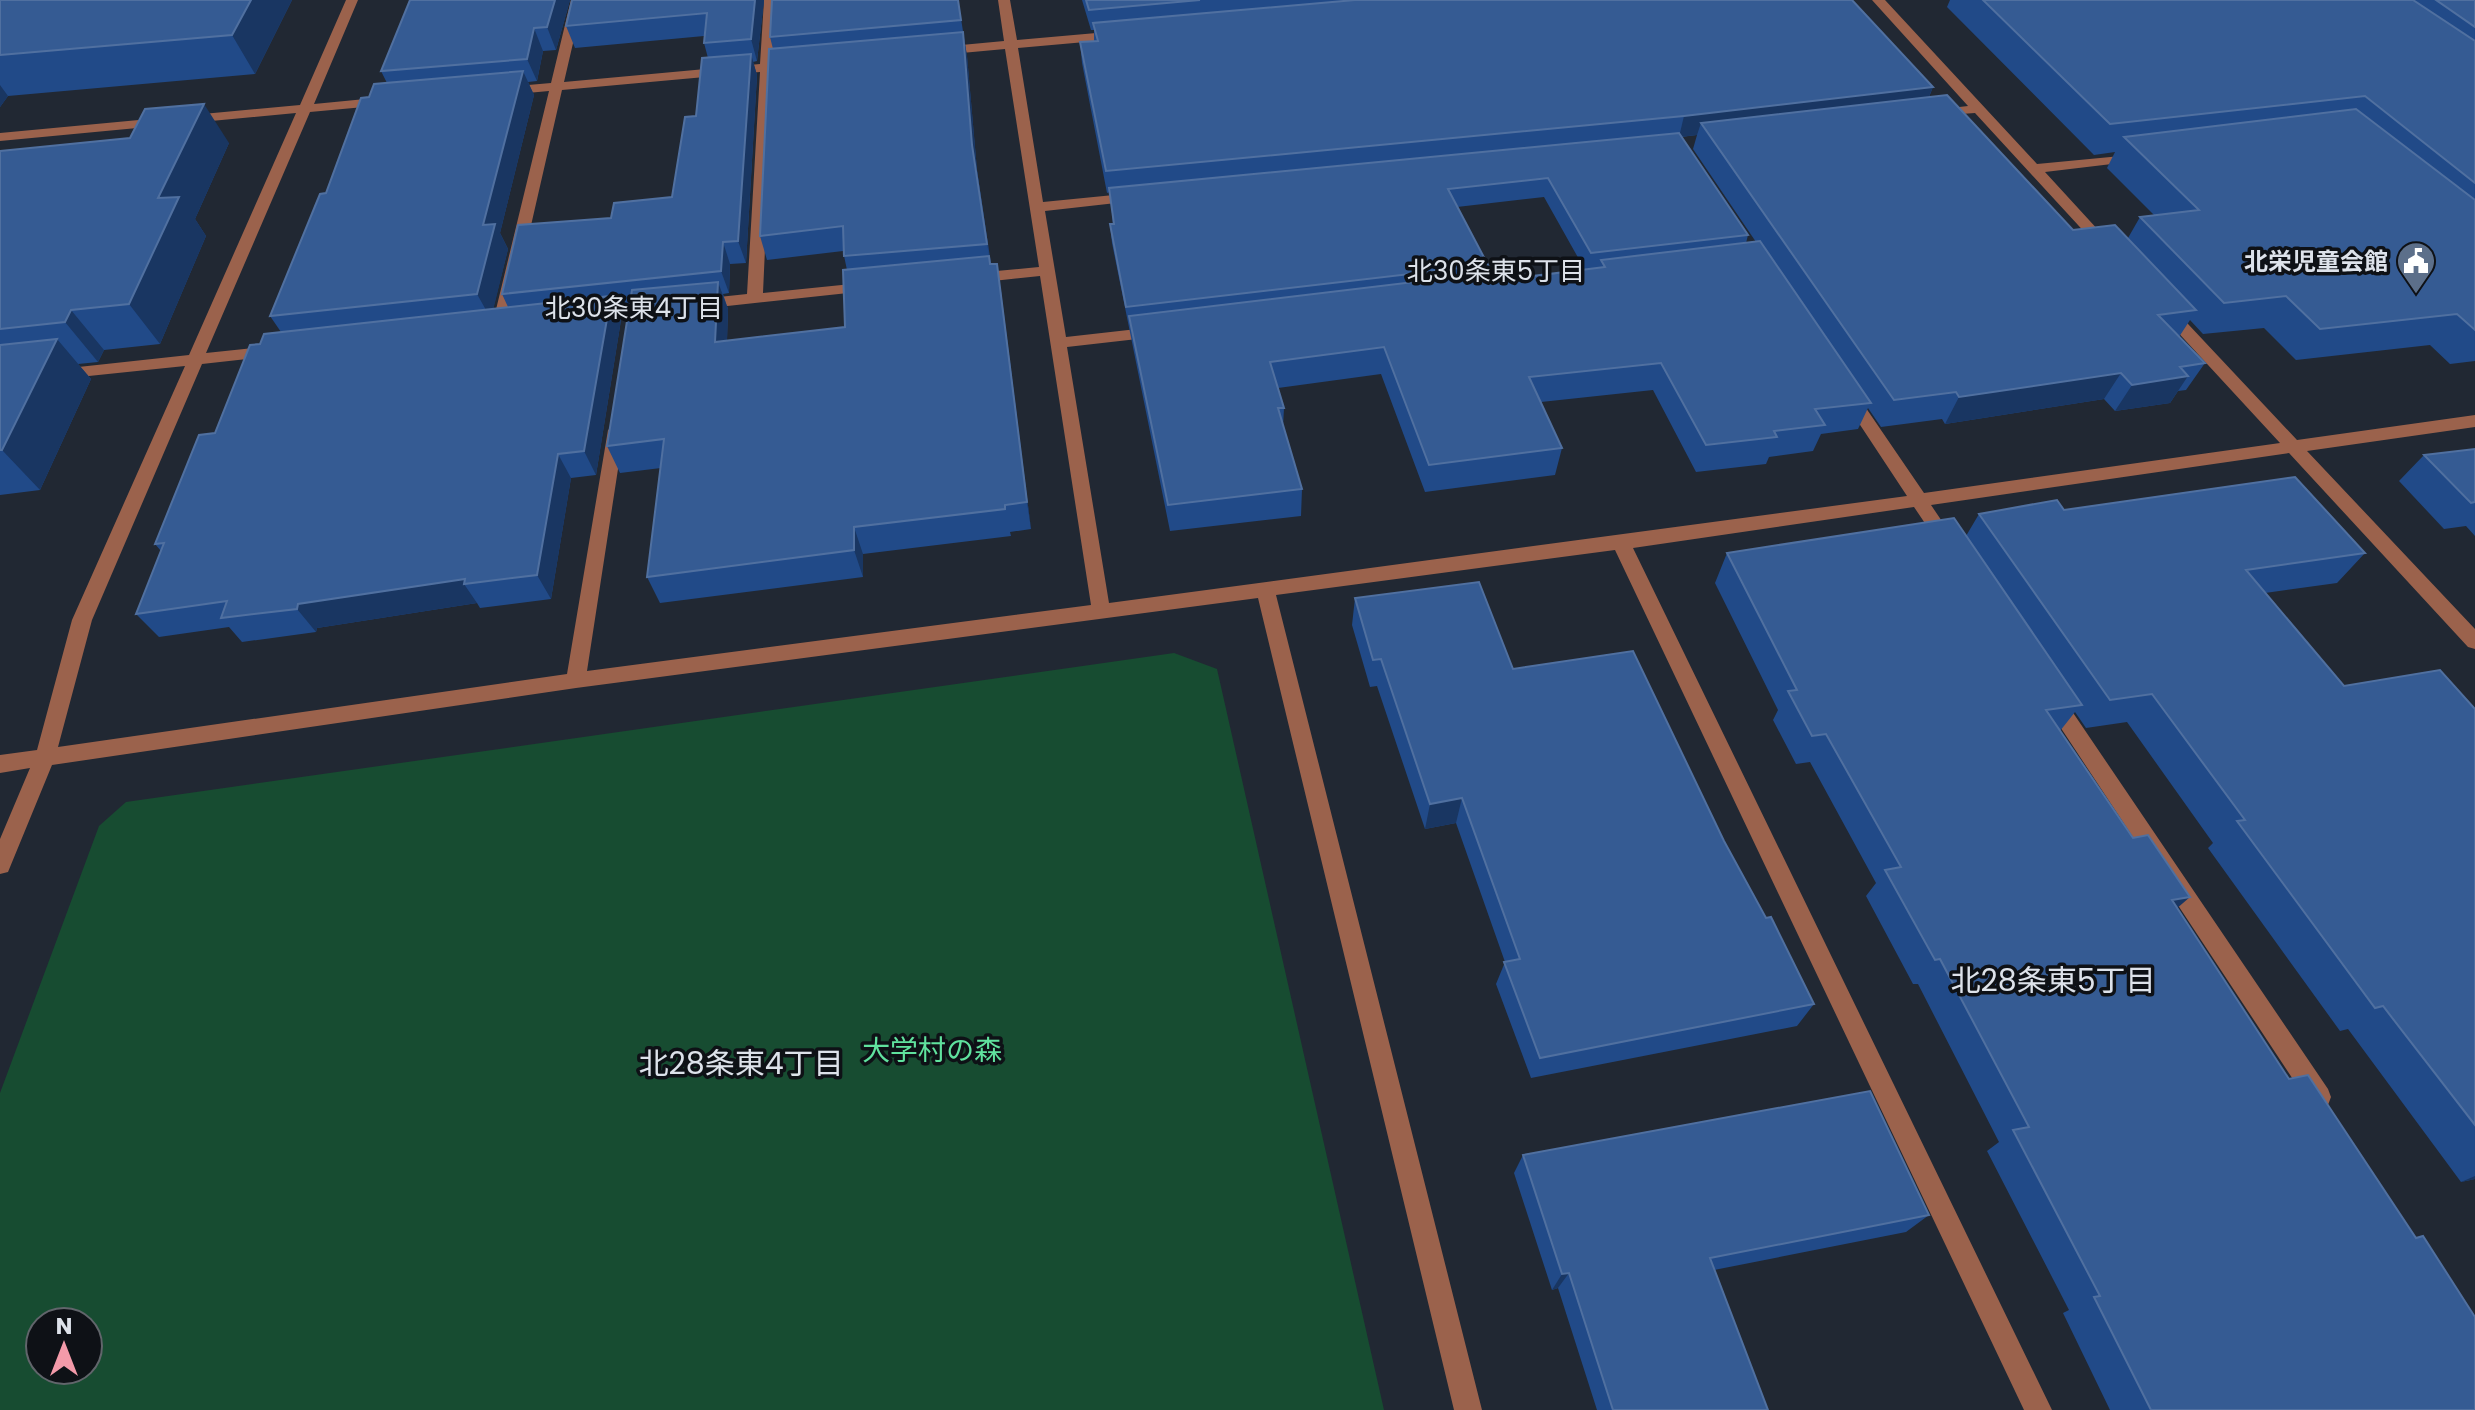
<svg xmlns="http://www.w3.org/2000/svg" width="2475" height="1410" viewBox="0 0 2475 1410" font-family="Poppins,'Noto Sans JP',sans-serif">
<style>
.green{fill:#174c31;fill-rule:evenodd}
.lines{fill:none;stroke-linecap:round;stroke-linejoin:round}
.minor{fill:#9b624c;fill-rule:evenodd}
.wall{fill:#214a88;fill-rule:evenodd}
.shaded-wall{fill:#193662}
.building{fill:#355b93;stroke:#5070a0;stroke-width:2}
.labels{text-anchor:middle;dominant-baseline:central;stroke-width:7;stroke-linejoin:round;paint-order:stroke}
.far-poi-label{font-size:24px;font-weight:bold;fill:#dde2ea;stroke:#0e1116;text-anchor:end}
.far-neighbourhood-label{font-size:26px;fill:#dde2ea;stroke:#0e1116}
.park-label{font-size:28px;fill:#60e29e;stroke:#0e1116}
.neighbourhood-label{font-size:30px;fill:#dde2ea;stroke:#0e1116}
</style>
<rect width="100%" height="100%" fill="#212833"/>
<path class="green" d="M1174,653L1217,669L1384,1410H0V1093L99,826L126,802ZM40,1322H88V1370H40Z"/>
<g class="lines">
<path class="minor" d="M346,0H358L314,104L386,97L393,101L386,105L310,112L206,353L274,346L282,351L274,356L202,364L92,620L58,747L567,674L608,430L616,424L624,430L587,671L1091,605L1040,276L975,283L967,278L975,273L1039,267L1005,49L940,55L934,51L940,47L1004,41L998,0H1010L1017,40L1119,31L1125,35L1119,39L1018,48L1043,202L1134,193L1141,197L1134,201L1045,211L1066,337L1155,327L1163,332L1155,337L1067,347L1109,603L1907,496L1841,396L1849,390L1855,392L1924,493L2280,443L2161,314L2159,311L2167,306L2173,308L2297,440L2475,415V427L2307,451L2475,629V649L2468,647L2289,453L1931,505L1956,542L1947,549L1941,547L1914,507L1633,548L2052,1410H2024L1615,550L1276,595L1482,1410H1454L1258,598L576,688L52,765L8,872L0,874V839L30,768L0,773V755L37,750L72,620L185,366L60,379L52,374L60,369L189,355L296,113L0,141V133L300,105Z
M571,0H583L564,82L760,64L764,0H776L773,63L793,61L799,65L773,71L763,293L871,282L876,284V290L700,309L692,304L700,299L747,294L760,72L562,90L508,326L506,330H494L492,326L549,91L506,95L499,91L506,87L551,83Z
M1872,0H1885L2037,164L2142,154L2144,157L2137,161L2045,172L2111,244V250H2101L1975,113L1933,116V110L1968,106Z
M656,304L662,306V312L592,321L584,316L592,311Z
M2054,693L2061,695L2328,1089L2331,1097L2328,1105L2319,1109L2310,1105L2047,707L2044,701L2047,695Z"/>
</g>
<path class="wall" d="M0,0H292L255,74L8,96L0,107Z
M570,0L556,50L543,51L537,81L528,82L534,95L500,233L508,249L493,309L508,307L502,294L611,218L672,197L696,116L708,58L704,43V36L575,48L566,26L764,0L757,61L753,62L757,75L746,263L730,264L729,293L723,294L728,309L727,341L845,327L847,270L843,251L767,260L760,236L773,49L770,37L958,0L967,56L977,170L991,264L1001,291L1031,529L1010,532L1011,536L863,554V577L660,603L647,577L661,468L620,473L607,446L630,304L615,305L621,320L596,475L571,478L551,599L480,608L477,603L317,628L316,632L242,642L229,627L159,637L136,614L161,551L155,544L215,433L260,344L281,332L270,316L326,193L387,83L381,71Z
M1082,0H1852L1933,87L1929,97L2073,230L2128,238L2140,217L2154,215L2107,168L2115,152L2094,155L1947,7L1950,0H2475V361L2450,364L2430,345L2296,360L2264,328L2203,334L2190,320L2179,337L2205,363L2186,390L2178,391L2170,403L2115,411L2104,399L1945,424L1942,419L1881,427L1868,408L1858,429L1821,434L1813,451L1769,457L1766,464L1696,472L1653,390L1541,402L1562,448L1555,475L1425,492L1381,374L1278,388L1284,408L1283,427L1302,489L1301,516L1170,531L1112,243L1110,224H1113L1110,192L1107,193L1082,63L1080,42L1094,41V30H1091ZM1697,135L1693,149L1756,242L1746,243L1748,235L1681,137ZM1544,197L1585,270L1501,280L1486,274L1488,265L1457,207Z
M229,143L195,219L206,236L160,344L104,350L98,362L78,364L91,379L40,490L0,495V151Z
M2475,449V536L2466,526L2444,529L2399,481L2424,455Z
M2064,510L2365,553L2337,583L2265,593L2344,686L2475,709V1179L2461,1182L2348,1029L2340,1031L2208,848L2213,843L2127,722L2086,728L2075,712L2060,731L2177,908L2475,1410H2110L2063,1313L2069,1310L1987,1151L1999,1142L1918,984H1913L1866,896L1876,883L1810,762L1796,764L1773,720L1778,710L1715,583L1727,553L1966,536L1979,514Z
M1355,598L1513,669L1724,841L1814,1004L1797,1026L1531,1078L1496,984L1505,962L1456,823L1425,829L1377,686L1370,687L1352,625Z
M1523,1155L1929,1215L1906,1232L1714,1270L1768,1410H1597L1558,1288L1552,1290L1514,1173Z"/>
<path class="shaded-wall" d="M251,0H292L255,74L232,35Z
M555,0H570L556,50L547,27Z
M755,0H764L757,61L751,39Z
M534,28L543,51L537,81L527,59Z
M963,32L967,56L977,170L991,268L972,145Z
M751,54L757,75L746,263L738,241Z
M523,71L534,95L500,233L508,249L491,319L477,294L483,225Z
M0,85L8,96L0,107Z
M1933,87L1924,108L1701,123L1697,135L1679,137L1684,116Z
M204,104L229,143L195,219L206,236L160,344L129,304L158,198Z
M723,242L730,264L729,293L721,271Z
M997,264L1001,291L1031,529L1027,502Z
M718,282L728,309L726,369L715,342Z
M611,296L621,320L596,475L584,451Z
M71,310L104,350L98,362L65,322Z
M57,339L91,379L40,490L2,450Z
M2121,373L2104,399L1945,424L1959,397Z
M2188,376L2170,403L2115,411L2132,385Z
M558,454L571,478L551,599L537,575Z
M854,527L863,554V577L854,550Z
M465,579L464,584L477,603L317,628L316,632L297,609L298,604Z
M1462,798L1456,823L1425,829L1430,804Z
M2190,897L2161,922L2172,900Z
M2475,1176V1179L2461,1182Z
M1569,1273L1558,1288L1552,1290L1562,1274Z"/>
<path class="building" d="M0,0H251L232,35L0,55Z
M410,0H555L547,27L534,28L527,59L381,71Z
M572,0H755L751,39L704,43L707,13L566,26Z
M772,0H958L961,20L770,37Z
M1086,0H1200L1089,10Z
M1355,0H1852L1933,87L1684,116L1106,171L1080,42L1098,41L1093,23Z
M1983,0H2413L2475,41V183L2365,96L2110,124Z
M2436,0H2475V27Z
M963,32L972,145L987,244L844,256L843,226L760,236L769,49Z
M751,54L738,241L723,242L721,271L502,294L518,225L611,218L614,203L672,197L685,117L696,116L702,58Z
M523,71L483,225L495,224L477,294L270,316L320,194L326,193L361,98L369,97L374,84Z
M1947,95L2073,230L2115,225L2196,310L2158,315L2205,363L2180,367L2188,376L2132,385L2121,373L1959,397L1956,392L1894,400L1701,123Z
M204,104L158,198L179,197L129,304L71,310L65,322L0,329V151L130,138L145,109Z
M2356,109L2475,200V330L2457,314L2320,329L2286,296L2224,303L2140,217L2199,210L2124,137Z
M1679,133L1748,235L1591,253L1548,178L1448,189L1488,265L1126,307L1110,224H1114L1109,188Z
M1760,241L1871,403L1815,409L1825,425L1774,431L1777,437L1706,445L1661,363L1529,377L1562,448L1429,465L1384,347L1270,362L1284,408H1278L1302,489L1168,505L1129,316L1497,272L1501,280L1605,267L1601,260Z
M989,256L990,264H997L1027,502L1005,505V509L854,527V550L647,577L664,439L607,446L632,290L718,282L715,342L845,327L843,270Z
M611,296L584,451L558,454L537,575L464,584L465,579L298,604L297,609L221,618L227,601L136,614L164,543L155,544L199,435L215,433L250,345L260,344L264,334Z
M57,339L2,450H0V345Z
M2475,449V502L2471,503L2424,455Z
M2295,477L2365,553L2246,570L2344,686L2440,670L2475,709V1125L2383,1006L2375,1008L2237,821L2245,820L2152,694L2110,700L1979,514L2057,500L2064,510Z
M1954,518L2082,705L2046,710L2133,838L2148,835L2190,897L2172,900L2289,1079L2308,1075L2416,1238L2423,1236L2475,1317V1410H2151L2094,1297L2100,1296L2013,1130L2029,1127L1940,959L1935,960L1885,870L1901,867L1826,734L1812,736L1788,691L1797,690L1727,553Z
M1479,582L1513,669L1633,651L1724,841L1766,918L1771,917L1814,1004L1540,1058L1504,962L1520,959L1462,798L1430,804L1381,659L1373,660L1355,598Z
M1870,1091L1929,1215L1710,1258L1768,1410H1613L1569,1273L1562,1274L1523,1155Z"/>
<defs>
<symbol id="civic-pin" viewBox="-11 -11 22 30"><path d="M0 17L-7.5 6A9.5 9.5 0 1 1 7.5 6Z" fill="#5c6f8a" stroke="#0e1116"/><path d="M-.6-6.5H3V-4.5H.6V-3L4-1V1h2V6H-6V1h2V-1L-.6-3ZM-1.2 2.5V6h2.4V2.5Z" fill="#fff"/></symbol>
</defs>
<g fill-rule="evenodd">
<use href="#civic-pin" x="2394" y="239" width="44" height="60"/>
</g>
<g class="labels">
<g class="far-poi-label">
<text x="2388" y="261">北栄児童会館</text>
</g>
<g class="far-neighbourhood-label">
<text x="1496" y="271">北30条東5丁目</text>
<text x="634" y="308">北30条東4丁目</text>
</g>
<g class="park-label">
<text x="932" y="1050">大学村の森</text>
</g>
<g class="neighbourhood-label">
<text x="2053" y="980">北28条東5丁目</text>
<text x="741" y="1063">北28条東4丁目</text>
</g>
</g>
<g transform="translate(64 1346)"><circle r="38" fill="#0e1116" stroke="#61656b" stroke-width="2"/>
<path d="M0-6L14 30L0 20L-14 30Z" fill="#f39aa9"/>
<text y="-12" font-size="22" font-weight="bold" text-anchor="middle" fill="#dde2ea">N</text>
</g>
</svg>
